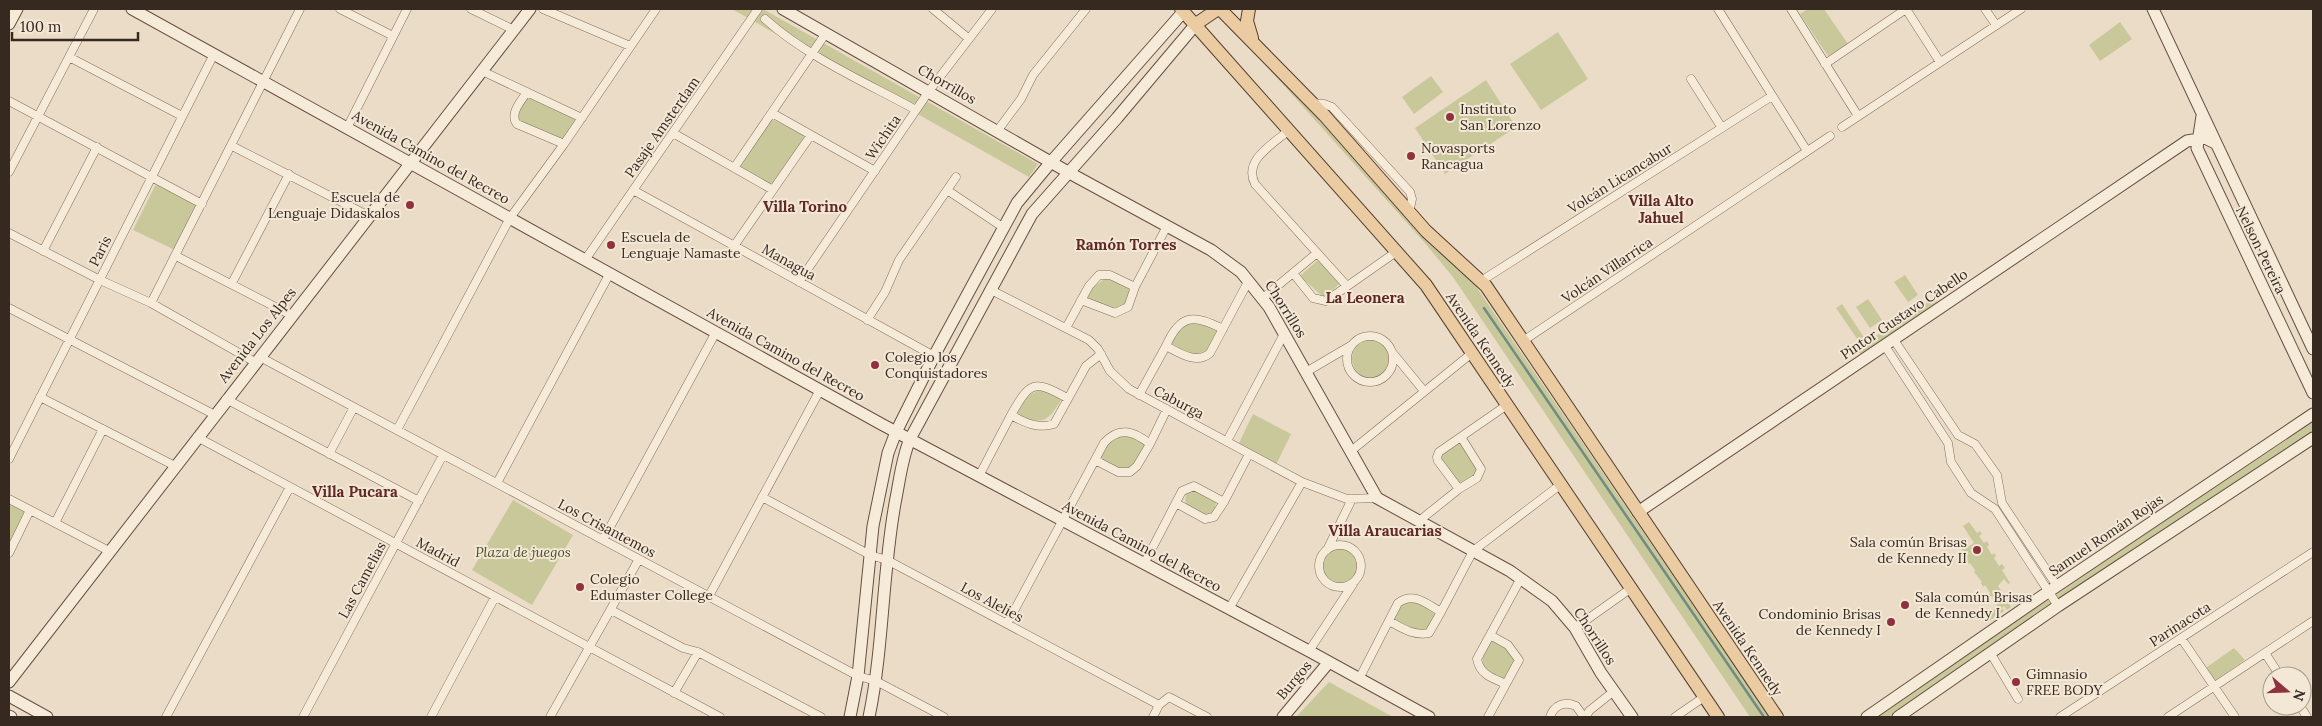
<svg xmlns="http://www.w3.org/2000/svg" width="2322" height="726" viewBox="0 0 2322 726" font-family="Lora,serif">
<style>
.green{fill:#c8c89b}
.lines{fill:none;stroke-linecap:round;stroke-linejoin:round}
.stream{stroke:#6f8d82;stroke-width:2.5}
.street-casing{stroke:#856e5e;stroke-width:9}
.secondary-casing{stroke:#675041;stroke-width:13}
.primary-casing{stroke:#533e31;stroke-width:14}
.street{stroke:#f6ebd9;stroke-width:8}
.secondary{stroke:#f6ebd9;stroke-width:11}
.primary{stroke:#ebcca2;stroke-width:12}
.poi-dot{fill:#8f323d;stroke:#f3e7d6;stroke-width:2}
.labels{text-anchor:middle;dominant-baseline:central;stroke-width:4;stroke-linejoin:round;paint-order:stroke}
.street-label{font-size:14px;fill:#362920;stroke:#f3e7d6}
.poi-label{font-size:14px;fill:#362920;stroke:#f3e7d6;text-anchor:start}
.park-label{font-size:14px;font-style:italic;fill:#4b5128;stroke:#f3e7d6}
.neighbourhood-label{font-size:15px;font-weight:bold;fill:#602923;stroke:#f3e7d6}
</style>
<rect width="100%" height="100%" fill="#ebdcc7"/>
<path class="green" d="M732,9H763L1038,164L1029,177Z
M1808,9H1824L1848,44L1828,56L1800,14Z
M2120,22L2132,39L2100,61L2089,45Z
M1558,32L1588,79L1541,110L1510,64Z
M1258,52L1441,251L1473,282L1769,717H1750L1453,277L1424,242L1256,54Z
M1431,76L1443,92L1414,114L1402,97Z
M1486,80L1516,127L1445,174L1415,128Z
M527,96L577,116L563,143L519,122L514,112Z
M770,120H774L803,135L804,139L773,184C763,182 746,175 740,166Z
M156,184L200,206L177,251L133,230Z
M1318,260L1341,282L1326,297L1322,296L1300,276Z
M1905,275L1918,295L1908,302L1894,282Z
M1106,278L1133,289L1125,305L1115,310L1086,299L1092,288Z
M1934,298L1938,303L1861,355L1857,350L1862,346L1836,308L1842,304L1867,342Z
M1868,299L1882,320L1870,328L1856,307Z
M1190,323L1205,324L1219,330L1205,354L1194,356L1169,345L1178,329Z
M1352 359a19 19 0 1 1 38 0a19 19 0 1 1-38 0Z
M1038,390H1043L1063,397C1048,421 1044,427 1016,414L1027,397Z
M1253,414L1291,434L1275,467L1237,447Z
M2313,422V432L1889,717H1873Z
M1131,434L1146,444L1135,464L1129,470L1119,469L1099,460C1108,440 1109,438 1131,434Z
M1460,440L1478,469V473L1459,487L1440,460L1441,453Z
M1194,490L1216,502L1214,514L1205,517C1193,510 1183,511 1186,494Z
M513,500L573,535L532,605L472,570Z
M9,502L25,510L26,514L9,546Z
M1969,522L1977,533L1980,531L1982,534L1979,536L1984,543L1987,541L1989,545L1987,547L1992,555L1994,553L1996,556L1994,558L1999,566L2002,564L2005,568L2002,570L2010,583L2008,584L2004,579L1998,586L2011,607L2007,610L2004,606L2002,608L2004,611L1986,623L1984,620L1987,618L1984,614L1996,608L1997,604L1992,596L1990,597L1988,595L1990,593L1985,585L1983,587L1981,583L1982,582L1974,572L1975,570L1970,563L1968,564L1966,560L1968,559L1960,546L1963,544L1966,548L1974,543L1963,526Z
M1321 566a19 19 0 1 1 38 0a19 19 0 1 1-38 0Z
M1415,600L1437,612L1427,631L1416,632L1392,620C1399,607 1401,602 1415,600Z
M1491,640L1506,647L1516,660L1505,680C1478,668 1478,665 1491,640Z
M2234,648L2245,660L2213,682L2204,669Z
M1329,682L1393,717H1296Z"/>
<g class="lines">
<path class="stream" d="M1484,308L1764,717"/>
<defs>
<path id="street" d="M340,9L393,36
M471,9L514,30
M543,9L630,46
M933,9L968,38
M1718,9L1807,151
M1791,9L1858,116
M1906,9L1940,62
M1985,9L1996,25
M765,19C807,57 867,83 916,110
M69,57L182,116
M1825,64L1906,9
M482,71L582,118
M1691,79L1722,128
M527,92C521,101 509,114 517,124L564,144
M9,101L202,204
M1312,103L1324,104L1332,107L1410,192L1412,199L1409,213
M772,113L875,171
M1842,127L2021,9
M347,128L407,9
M998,130L1021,99L1033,75L1086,9
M1289,130C1272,145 1243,160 1255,184L1347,286
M673,133L773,190
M232,146L369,216
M734,168L826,33
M9,172L94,9
M633,190L934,356
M947,190L1004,228
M9,233L100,280L151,303L255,362
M734,246L811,135
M43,251L97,147
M176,256L291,315
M585,260L758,9
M1293,273L1313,298L1326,301L1396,252
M1481,281L1772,96
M799,282L929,91L992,9
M232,283L289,174
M991,290L1089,340L1098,349L1110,371L1129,389L1302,482L1347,499L1377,498
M1263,298L1317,253
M1081,300L1115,313L1128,307L1135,287
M151,303L300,9
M9,308L215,415
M867,320L885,292L899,260L956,177
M1066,328L1089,286L1099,275H1110L1135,287L1167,226
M1223,329C1193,314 1180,314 1166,346C1179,353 1197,365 1210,353L1249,280
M1347 359a23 23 0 1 1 46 0a23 23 0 1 1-46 0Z
M1894,340L1958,435L1975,444L1997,475L2002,503L2057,586
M1523,341L1830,136
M1885,346L1948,443L1951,462L1971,493L1995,509L2058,606
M1392,352L1424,391
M260,357L858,676L876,681L944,717
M1306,372L1352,345
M1139,395L1166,346
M40,397L175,466
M226,399L419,501
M1011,415C1030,382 1033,379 1067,398
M397,430L510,218L564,144L656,9
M197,437L720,717
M1227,441L1284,334
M1351,451L1472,353
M329,454L354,407
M9,459L214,54
M1095,460L1118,472H1130L1137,466L1150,444
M979,476L1011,415C1025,423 1038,429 1054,424L1086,366L1101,354
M497,483L610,273
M1459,489L1477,478L1481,469L1461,437
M762,497L870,555L887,560L1159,705
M9,499L109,551
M1176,503L1205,519L1214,517L1224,502
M1419,521L1459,489L1438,461L1437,457L1439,452L1507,405
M55,523L103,429
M603,540L716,332
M1319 566a21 21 0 1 1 42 0a21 21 0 1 1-42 0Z
M1327,550L1352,499
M9,553L30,510
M1144,564L1182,491L1194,486L1224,502L1249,454
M709,596L820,390
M1229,609L1302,482
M611,610L683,648L698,652L821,717
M1389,621C1402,628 1413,636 1429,633L1441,612
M1007,624L1104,443C1119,426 1134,431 1150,444L1167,409
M1575,628L1630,589
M1490,635L1508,645L1519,660L1506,684
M2181,638L2235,717
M1309,651L1353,584
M2265,653L2280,676
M1991,654L2018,699
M1359,679L1398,603C1413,591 1427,604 1441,612L1473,551L1560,485
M674,693L698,652
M2300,706L2307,717
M166,717L290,487
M303,717L443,455
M431,717L495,597
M550,717L639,559
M1153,717L1159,705L1169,697L1207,717
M1488,717L1506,684C1492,678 1480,675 1477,659L1521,578
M1550,717C1554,705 1564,701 1576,706L1584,717
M1586,717L1589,711L1614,691
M1675,717L1704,697
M2060,717L2313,552
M2168,717L2313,621"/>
<path id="secondary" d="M132,9L883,425L1309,651L1429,717
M783,9L1075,176L1211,250L1241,272L1269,307L1377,498L1510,571L1552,601L1575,628L1601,673L1632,717
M2153,9L2313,349
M9,24L17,9
M2202,116L2197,148L2313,393
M1638,512L2187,141L2205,138L2215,143
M9,682L530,9
M9,696L47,717
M9,716L11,717
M850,717L858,676L873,526L888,453L896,432L934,356L1017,203L1051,162L1184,11
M869,717C884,645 882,571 896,498C900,478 902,458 910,439L1032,214L1117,118L1196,24
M1283,717L1329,662
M1867,717L2048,592L2313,414
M1898,717L2058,606L2313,438"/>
<path id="primary" d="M1181,9L1426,285L1718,717
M1220,9L1324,115L1426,231L1486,286L1777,717
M1249,9L1247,21L1252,38
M1196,24L1218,9"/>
</defs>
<use href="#street" class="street-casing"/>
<use href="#secondary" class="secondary-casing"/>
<use href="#primary" class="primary-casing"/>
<use href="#street" class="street"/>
<use href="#secondary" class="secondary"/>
<use href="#primary" class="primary"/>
</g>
<g class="poi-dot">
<circle cx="1450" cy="117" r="5"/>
<circle cx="1411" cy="156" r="5"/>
<circle cx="410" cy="205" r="5"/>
<circle cx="611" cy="245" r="5"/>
<circle cx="875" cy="365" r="5"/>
<circle cx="1977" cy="550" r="5"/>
<circle cx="580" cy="587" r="5"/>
<circle cx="1905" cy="605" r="5"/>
<circle cx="1891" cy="622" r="5"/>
<circle cx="2016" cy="682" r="5"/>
</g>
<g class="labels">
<g class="street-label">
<text transform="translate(947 84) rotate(30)">Chorrillos</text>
<text transform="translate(662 127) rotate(-55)">Pasaje Amsterdam</text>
<text transform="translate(883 137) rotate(-56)">Wichita</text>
<text transform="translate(431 157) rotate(29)">Avenida Camino del Recreo</text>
<text transform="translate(1620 178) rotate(-32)">Volcán Licancabur</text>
<text transform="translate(2261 250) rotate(64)">Nelson Pereira</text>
<text transform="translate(100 251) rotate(-63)">Paris</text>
<text transform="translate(789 262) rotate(29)">Managua</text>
<text transform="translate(1607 270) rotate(-34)">Volcán Villarrica</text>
<text transform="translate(1286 309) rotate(58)">Chorrillos</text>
<text transform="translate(1904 314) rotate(-34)">Pintor Gustavo Cabello</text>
<text transform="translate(257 335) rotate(-52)">Avenida Los Alpes</text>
<text transform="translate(1481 340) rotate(56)">Avenida Kennedy</text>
<text transform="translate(786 354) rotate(29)">Avenida Camino del Recreo</text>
<text transform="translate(1179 402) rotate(28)">Caburga</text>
<text transform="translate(607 528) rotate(28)">Los Crisantemos</text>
<text transform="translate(2106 535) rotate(-34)">Samuel Román Rojas</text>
<text transform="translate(1142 546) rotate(28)">Avenida Camino del Recreo</text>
<text transform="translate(438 552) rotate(28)">Madrid</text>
<text transform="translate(362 580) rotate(-62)">Las Camelias</text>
<text transform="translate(992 602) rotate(28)">Los Alelies</text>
<text transform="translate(2180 624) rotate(-33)">Parinacota</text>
<text transform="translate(1595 636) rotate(57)">Chorrillos</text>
<text transform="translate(1748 648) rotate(56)">Avenida Kennedy</text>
<text transform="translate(1294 680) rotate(-50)">Burgos</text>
</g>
<g class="poi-label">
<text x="1460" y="109">Instituto<tspan x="1460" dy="16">San Lorenzo</tspan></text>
<text x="1421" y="148">Novasports<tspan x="1421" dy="16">Rancagua</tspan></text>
<text x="400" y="197" text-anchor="end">Escuela de<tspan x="400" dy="16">Lenguaje Didaskalos</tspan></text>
<text x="621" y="237">Escuela de<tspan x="621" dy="16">Lenguaje Namaste</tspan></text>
<text x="885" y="357">Colegio los<tspan x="885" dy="16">Conquistadores</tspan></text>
<text x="1967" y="542" text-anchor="end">Sala común Brisas<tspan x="1967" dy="16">de Kennedy II</tspan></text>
<text x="590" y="579">Colegio<tspan x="590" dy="16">Edumaster College</tspan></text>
<text x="1915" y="597">Sala común Brisas<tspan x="1915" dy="16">de Kennedy I</tspan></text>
<text x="1881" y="614" text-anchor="end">Condominio Brisas<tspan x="1881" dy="16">de Kennedy I</tspan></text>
<text x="2026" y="674">Gimnasio<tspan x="2026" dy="16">FREE BODY</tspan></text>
</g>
<g class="park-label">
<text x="523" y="552">Plaza de juegos</text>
</g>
<g class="neighbourhood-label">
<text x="1661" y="200">Villa Alto<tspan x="1661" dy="17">Jahuel</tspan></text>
<text x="805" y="206">Villa Torino</text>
<text x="1126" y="244">Ramón Torres</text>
<text x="1365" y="297">La Leonera</text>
<text x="355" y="491">Villa Pucara</text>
<text x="1385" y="530">Villa Araucarias</text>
</g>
</g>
<rect width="2322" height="726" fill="none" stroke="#362920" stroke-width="20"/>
<g transform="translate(2287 691) rotate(109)"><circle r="24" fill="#f3e7d6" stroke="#a79b8d"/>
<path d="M0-4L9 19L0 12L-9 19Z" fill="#8f323d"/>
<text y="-8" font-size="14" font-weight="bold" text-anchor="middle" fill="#362920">N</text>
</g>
<path d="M12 32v8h126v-8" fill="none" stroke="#362920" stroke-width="2.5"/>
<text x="20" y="32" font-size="15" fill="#362920" stroke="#f3e7d6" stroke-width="4" paint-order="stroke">100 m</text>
</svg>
